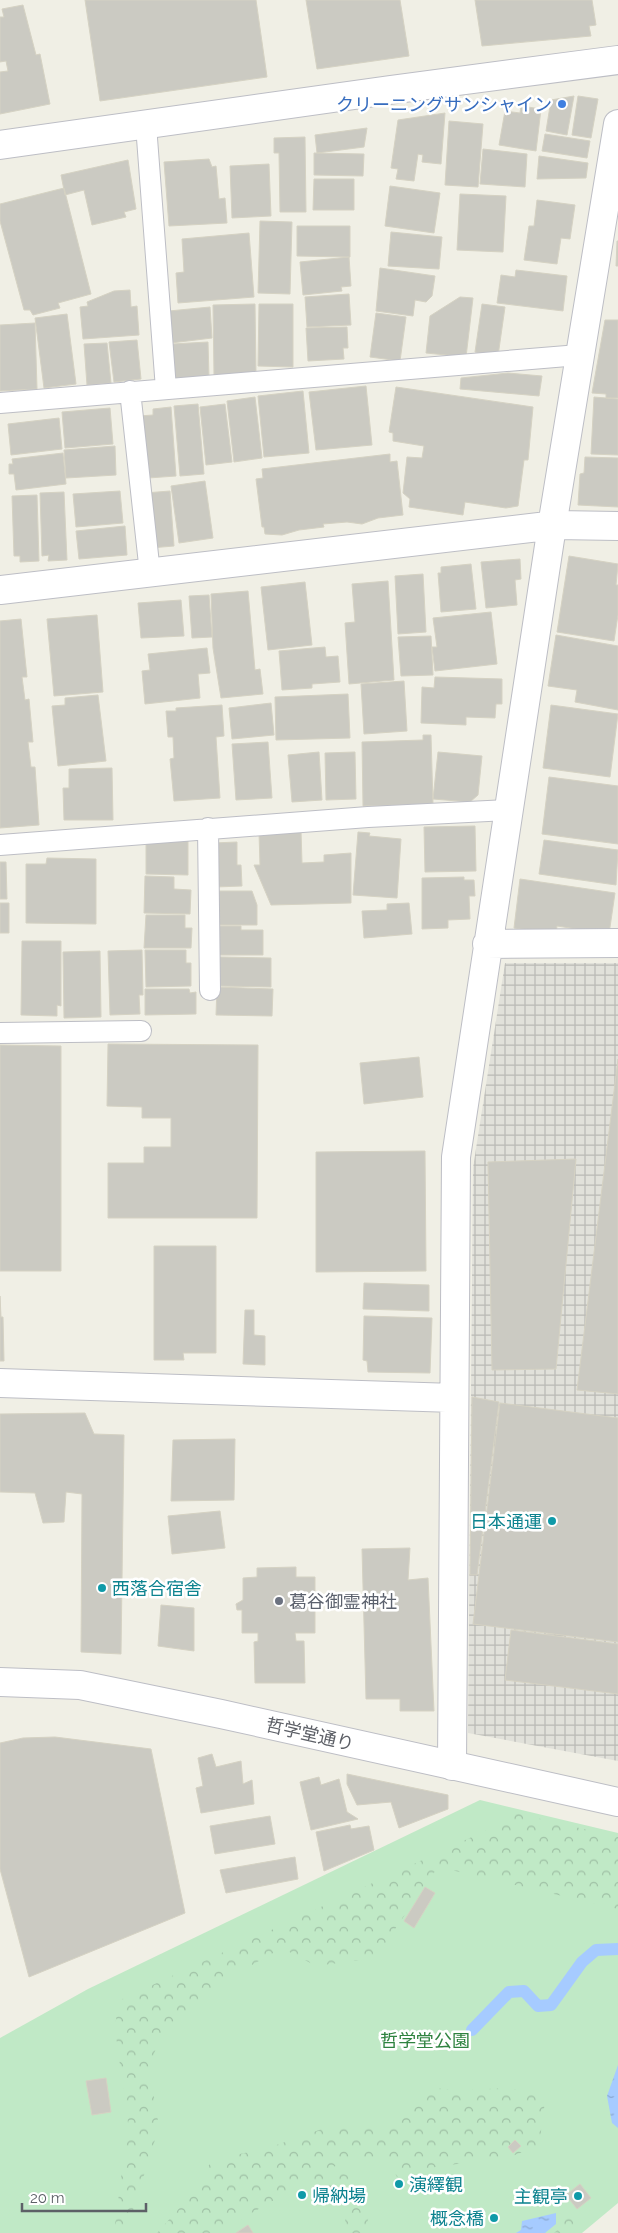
<svg xmlns="http://www.w3.org/2000/svg" width="618" height="2233" viewBox="0 0 618 2233" font-family="Raleway,'Noto Sans JP',sans-serif">
<style>
.industrial{fill:url(#industrial-grid)}
.green{fill:#c0e9c6}
.forest{fill:url(#forest-crowns)}
.water{fill:url(#water-ripples)}
.lines{fill:none;stroke-linecap:round;stroke-linejoin:round}
.stream{stroke:#a6cbff;stroke-width:12}
.building{fill:#cbcac2;stroke:#d5d2c3}
.service-casing{stroke:#bdbec5;stroke-width:22}
.minor-casing{stroke:#bdbec5;stroke-width:30}
.tertiary-casing{stroke:#bdbec5;stroke-width:30}
.service{stroke:#fff;stroke-width:20}
.minor{stroke:#fff;stroke-width:28}
.tertiary{stroke:#fff;stroke-width:28}
.shop-dot{fill:#3f7fe0;stroke:#fff;stroke-width:2}
.culture-dot{fill:#0f9aa8;stroke:#fff;stroke-width:2}
.worship-dot{fill:#6b7280;stroke:#fff;stroke-width:2}
.labels{text-anchor:middle;dominant-baseline:central;stroke-width:5;stroke-linejoin:round;paint-order:stroke}
.shop-label{font-size:18px;fill:#366cbe;stroke:#fff;text-anchor:end}
.culture-label{font-size:18px;fill:#0d838f;stroke:#fff;text-anchor:end}
.worship-label{font-size:18px;fill:#5b616d;stroke:#fff;text-anchor:start}
.street-label{font-size:18px;fill:#5d6067;stroke:#fff}
.park-label{font-size:18px;fill:#2f8340;stroke:#fff}
</style>
<defs>
<pattern id="industrial-grid" width="8" height="8" patternUnits="userSpaceOnUse" patternTransform="scale(1.25)"><rect width="8" height="8" fill="#e1e1da"/><path d="M0 4h8M4 0v8" fill="none" stroke="#babab5"/></pattern>
<pattern id="forest-crowns" width="20" height="18" patternUnits="userSpaceOnUse" patternTransform="scale(1.25)"><rect width="20" height="18" fill="#c0e9c6"/><path d="M2 6a3 3 0 1 1 6 0M12 15a3 3 0 1 1 6 0" fill="none" stroke="#9fc0a5"/></pattern>
<pattern id="water-ripples" width="26" height="14" patternUnits="userSpaceOnUse" patternTransform="scale(1.25)"><rect width="26" height="14" fill="#a6cbff"/><path d="M2 4q2-2 4 0t4 0M15 11q2-2 4 0t4 0" fill="none" stroke="#8aa8d2"/></pattern>
</defs>
<rect width="100%" height="100%" fill="#f0efe5"/>
<path class="industrial" d="M505,963H618V1761L468,1733L473,1168Z"/>
<path class="green" d="M480,1800L618,1833V2203L582,2233H0V2038L88,1989Z"/>
<path class="forest" d="M511,1812L618,1837V1909L438,1867L375,1958L316,1966L282,1948L220,1983L157,2046L149,2067L159,2127L126,2233H114L128,2123L115,2029L118,2001L502,1823Z
M431,2088L464,2090L508,2088L546,2094L539,2146L504,2159L439,2166L397,2177L384,2154L328,2168L352,2177L361,2186L370,2213L364,2233H346L345,2217L314,2182L308,2180L218,2233H157L191,2195L212,2160L268,2148L336,2124L366,2128L388,2123L419,2102Z
M563,2198L583,2225L574,2233H554L564,2224Z"/>
<path class="water" d="M618,2065V2128L612,2123L607,2096Z
M556,2213V2224L545,2233H516L521,2230L522,2221Z"/>
<g class="lines">
<path class="stream" d="M472,2030L509,1992L524,1991L538,2006L551,2005L582,1962L596,1950L618,1949"/>
</g>
<path class="building" d="M85,0H256L267,77L100,101Z
M306,0H400L409,56L317,69Z
M475,0H592L596,25L589,26L591,36L482,46Z
M23,5L36,55L40,54L50,104L0,114V72L8,71L6,61L0,62V17H4L2,9Z
M574,96L567,135L546,131L551,100Z
M578,96L598,99L591,138L572,135Z
M521,106L541,109L536,151L499,145L505,111L520,113Z
M445,113L441,164L422,162L423,155L418,154L414,181L396,179L398,169L391,168L398,120Z
M449,121L483,124L478,187L445,185Z
M367,128L364,147L317,153L315,135Z
M545,134L590,141L587,158L542,151Z
M305,137L306,212H280L279,153H274V138Z
M483,149L527,154L525,187L480,184Z
M314,153L364,154L363,176L314,175Z
M539,156L588,163L586,178L537,179Z
M209,159L212,167L216,166L219,199L225,198L227,223L169,226L164,162Z
M128,160L136,209L124,212L126,217L92,225L84,190L65,195L61,175Z
M269,164L271,216L232,218L230,166Z
M314,179H354V210H313Z
M390,186L440,193L434,233L385,226Z
M64,188L91,294L58,303L60,308L33,315L30,310H24L0,221V204Z
M460,194L506,196L503,252L457,250Z
M537,200L575,205L570,239L561,238L557,264L524,260L529,226H534Z
M260,221L292,222L290,294L258,293Z
M297,226H350V257L297,256Z
M391,232L442,237L439,269L388,266Z
M249,233L254,297L178,303L176,273L184,272L182,239Z
M617,241H618V266H616Z
M349,257L351,286L341,287L342,291L303,295L300,262Z
M380,268L435,276L432,296L426,302L415,300L413,316L376,311Z
M516,270L567,276L563,311L497,303L501,275L515,277Z
M130,290L131,307L137,306L139,335L83,339L80,307L88,306L87,302L114,291Z
M349,294L351,325L307,327L305,297Z
M460,297L473,298L466,357L426,353L430,316Z
M255,304L256,375H214L213,305Z
M259,304H293V367L258,366Z
M482,304L505,307L498,356L475,352Z
M210,307L212,338L171,343L169,311Z
M376,313L406,317L400,361L370,357Z
M67,314L76,384L44,388L35,318Z
M605,320H618V398H606V394L592,393Z
M35,323L37,389L0,391V325Z
M347,327L348,348H343L344,359L308,361L306,328Z
M137,340L141,379L114,382L109,342Z
M208,342L209,377L174,378L172,344Z
M107,343L111,383L87,385L84,344Z
M508,373L542,376L539,396L460,389L461,378Z
M366,386L372,445L316,450L309,392Z
M396,387L533,407L528,460H524L518,506L506,508L465,502L463,515L409,507L410,499L403,493L407,457L422,458L424,446L393,441V433L389,432Z
M303,391L309,453L264,457L258,396Z
M255,397L262,458L234,462L227,401Z
M594,397L618,399V455L591,454Z
M198,404L204,474L180,476L174,406Z
M225,404L232,462L206,465L200,407Z
M171,407L176,476L148,478L139,416L153,415V409Z
M110,408L113,444L65,448L62,412Z
M59,418L62,449L11,455L8,424Z
M115,446L116,475L66,478L64,450Z
M63,453L66,484L16,490L14,474H9V464H13L12,459Z
M390,454V462L397,461L403,515L378,518L362,524L347,522L323,524L324,527L299,530L282,535L265,534L264,527H262L256,479L263,478L262,469Z
M585,457L618,458V507L578,505L580,474L584,473Z
M205,481L213,538L179,543L171,486Z
M120,491L123,523L76,527L73,494Z
M170,491L174,546L150,548L145,493Z
M64,492L67,560L48,561L49,555L42,556L40,493Z
M37,495L39,561L20,562V556H14L12,496Z
M125,526L127,555L79,559L76,531Z
M569,556L618,564L616,585H618V615L614,641L557,632Z
M520,559L521,579L515,580L517,605L486,608L481,562Z
M471,564L476,609L441,612L438,573H441V567Z
M423,574L426,632L398,634L395,576Z
M388,581L394,680L349,684L345,623L355,622L352,584Z
M305,582L312,645L268,650L261,587Z
M248,591L255,670L260,669L263,694L221,698L213,648L211,594Z
M209,595L212,637L192,638L189,596Z
M181,600L184,636L141,638L138,603Z
M491,612L497,664L435,671L432,647H437L433,618Z
M97,615L103,692L54,696L47,619Z
M21,619L27,677H22L25,700L29,699L33,742H28L31,767H35L39,825L0,828V621Z
M556,635L618,646V710L575,702L577,690L548,686Z
M431,636L433,675L401,676L398,637Z
M325,647L326,657L338,656L340,682L312,684V688L282,690L279,651Z
M207,648L210,673L198,674L200,698L145,704L142,671L150,670L148,654Z
M435,677L502,679V704H496L495,718L466,717V725L421,723L422,687L434,688Z
M404,681L407,731L364,734L361,684Z
M348,694L350,738L276,740L275,697Z
M98,695L106,761L58,766L52,706L65,705V698Z
M271,703L274,735L232,739L229,708Z
M222,705L224,736L216,737L220,798L174,801L170,759L174,758L173,737H168L166,711H176V708Z
M551,705L618,714L610,777L543,768Z
M423,735H431L433,804L363,806L362,742L423,740Z
M268,742L272,798L236,800L232,744Z
M319,752L322,800L292,802L288,755Z
M355,752L356,799L326,800L325,753Z
M438,752L482,756L478,795L470,802L433,799Z
M112,768L113,820H64L63,788H69V769Z
M549,777L618,786V844L542,834Z
M475,826L476,871L425,872L424,827Z
M301,831L302,863L324,862V855L351,853V903L271,905L254,865H260L259,832Z
M358,832L370,833L369,836L401,839L397,898L353,895Z
M146,840L188,841V875L146,874Z
M544,840L618,850L616,885L539,874Z
M237,842V865H241L242,886L215,887L213,843Z
M47,858L96,859V924L26,923V864H46Z
M0,862H6L7,899H0Z
M145,876L174,877V889L191,890L190,914L144,913Z
M464,877V880H474L475,896H469L470,919L448,920V928L422,929V878Z
M520,879L615,893L609,934L557,926L556,934L514,928Z
M217,891H252L257,905V925H217Z
M0,903H9V933H0Z
M409,903L412,934L364,938L362,911L387,910V904Z
M146,915H185V928H192L191,948H144Z
M217,926H241V930H263V955H216Z
M22,941H61V1006L57,1005V1016L21,1015Z
M142,950L143,995H139L140,1014L110,1015L108,951Z
M145,950H186V963H191V986L146,987Z
M100,951L101,1017L64,1018L63,952Z
M220,957L271,958V987L220,986Z
M217,987L273,989L272,1016L216,1015Z
M145,989H189L190,993L196,992V1014L145,1015Z
M108,1044L258,1045L257,1218H108V1163H144V1147H171V1118H142V1107L107,1106Z
M0,1045L61,1046V1271H0Z
M419,1057L423,1097L364,1104L360,1063Z
M618,1059V1394L577,1390Z
M425,1151L426,1271L316,1272V1152Z
M576,1159L556,1369L492,1370L488,1162Z
M154,1246H216V1353H183L184,1360H154Z
M364,1283L429,1285V1311L363,1309Z
M0,1296L1,1317H3L4,1361H0Z
M245,1310H254V1335L265,1336V1365L243,1364Z
M364,1316L432,1318L430,1373L368,1372L367,1361L363,1360Z
M472,1397L499,1402L477,1575H470Z
M500,1403L618,1418V1642L473,1624Z
M85,1413L94,1434L124,1435L121,1654L81,1652L82,1494L66,1492L64,1522L43,1523L35,1493L0,1492V1414Z
M235,1439L234,1500L171,1501L173,1440Z
M220,1511L225,1548L172,1554L168,1516Z
M410,1548L408,1580L428,1578L434,1711H400V1699H366L362,1549Z
M296,1567V1577H315V1633H295L296,1641H304L305,1683H255L254,1642L258,1641V1633H242V1610H237L236,1604L243,1600V1578L257,1577V1568Z
M161,1605L194,1608V1651L158,1646Z
M511,1630L618,1644V1694L505,1680Z
M55,1737L151,1749L185,1913L29,1977L0,1869V1743L23,1738Z
M212,1754L216,1767L241,1761L243,1784L252,1780L254,1804L201,1813L196,1788L203,1786L198,1758Z
M347,1774L448,1795V1809L399,1828L391,1802L357,1805L347,1784Z
M319,1777L321,1785L339,1779L347,1812L358,1819L311,1830L300,1782Z
M270,1816L275,1844L215,1854L210,1826Z
M350,1825L351,1829L369,1826L374,1850L324,1871L316,1832Z
M295,1857L298,1879L226,1893L220,1870Z
M425,1887L435,1893L414,1928L404,1921Z
M106,2078L111,2112L92,2115L86,2081Z
M515,2140L521,2146L513,2153L508,2147Z
M580,2184L591,2198L577,2209L566,2195Z
M248,2225L253,2233H236Z"/>
<g class="lines">
<defs>
<path id="service" d="M146,125L166,389
M130,391L150,573
M0,403L579,355
M208,828L210,990
M0,845L368,817L508,810
M0,1033L141,1031"/>
<path id="minor" d="M0,590L556,525L618,526
M487,944L618,943
M0,1383L454,1398
M452,1766L456,1157L552,526L618,124"/>
<path id="tertiary" d="M0,145L390,90L618,60
M0,1682L80,1685L221,1714L618,1802"/>
</defs>
<use href="#service" class="service-casing"/>
<use href="#minor" class="minor-casing"/>
<use href="#tertiary" class="tertiary-casing"/>
<use href="#service" class="service"/>
<use href="#minor" class="minor"/>
<use href="#tertiary" class="tertiary"/>
</g>
<circle class="shop-dot" cx="562" cy="104" r="5"/>
<g class="culture-dot">
<circle cx="552" cy="1521" r="5"/>
<circle cx="102" cy="1588" r="5"/>
<circle cx="399" cy="2184" r="5"/>
<circle cx="302" cy="2195" r="5"/>
<circle cx="578" cy="2196" r="5"/>
<circle cx="494" cy="2218" r="5"/>
</g>
<circle class="worship-dot" cx="279" cy="1601" r="5"/>
<g class="labels">
<g class="shop-label">
<text x="552" y="104">クリーニングサンシャイン</text>
</g>
<g class="culture-label">
<text x="542" y="1521">日本通運</text>
<text x="112" y="1588" text-anchor="start">西落合宿舎</text>
<text x="409" y="2184" text-anchor="start">演繹観</text>
<text x="312" y="2195" text-anchor="start">帰納場</text>
<text x="568" y="2196">主観亭</text>
<text x="484" y="2218">概念橋</text>
</g>
<g class="worship-label">
<text x="289" y="1601">葛谷御霊神社</text>
</g>
<g class="street-label">
<text transform="translate(310 1734) rotate(13)">哲学堂通り</text>
</g>
<g class="park-label">
<text x="425" y="2040">哲学堂公園</text>
</g>
</g>
<path d="M22 2203v8h124v-8" fill="none" stroke="#5d6067" stroke-width="2.5"/>
<text x="30" y="2203" font-size="15" fill="#5d6067" stroke="#ffffff" stroke-width="4" paint-order="stroke">20 m</text>
</svg>
